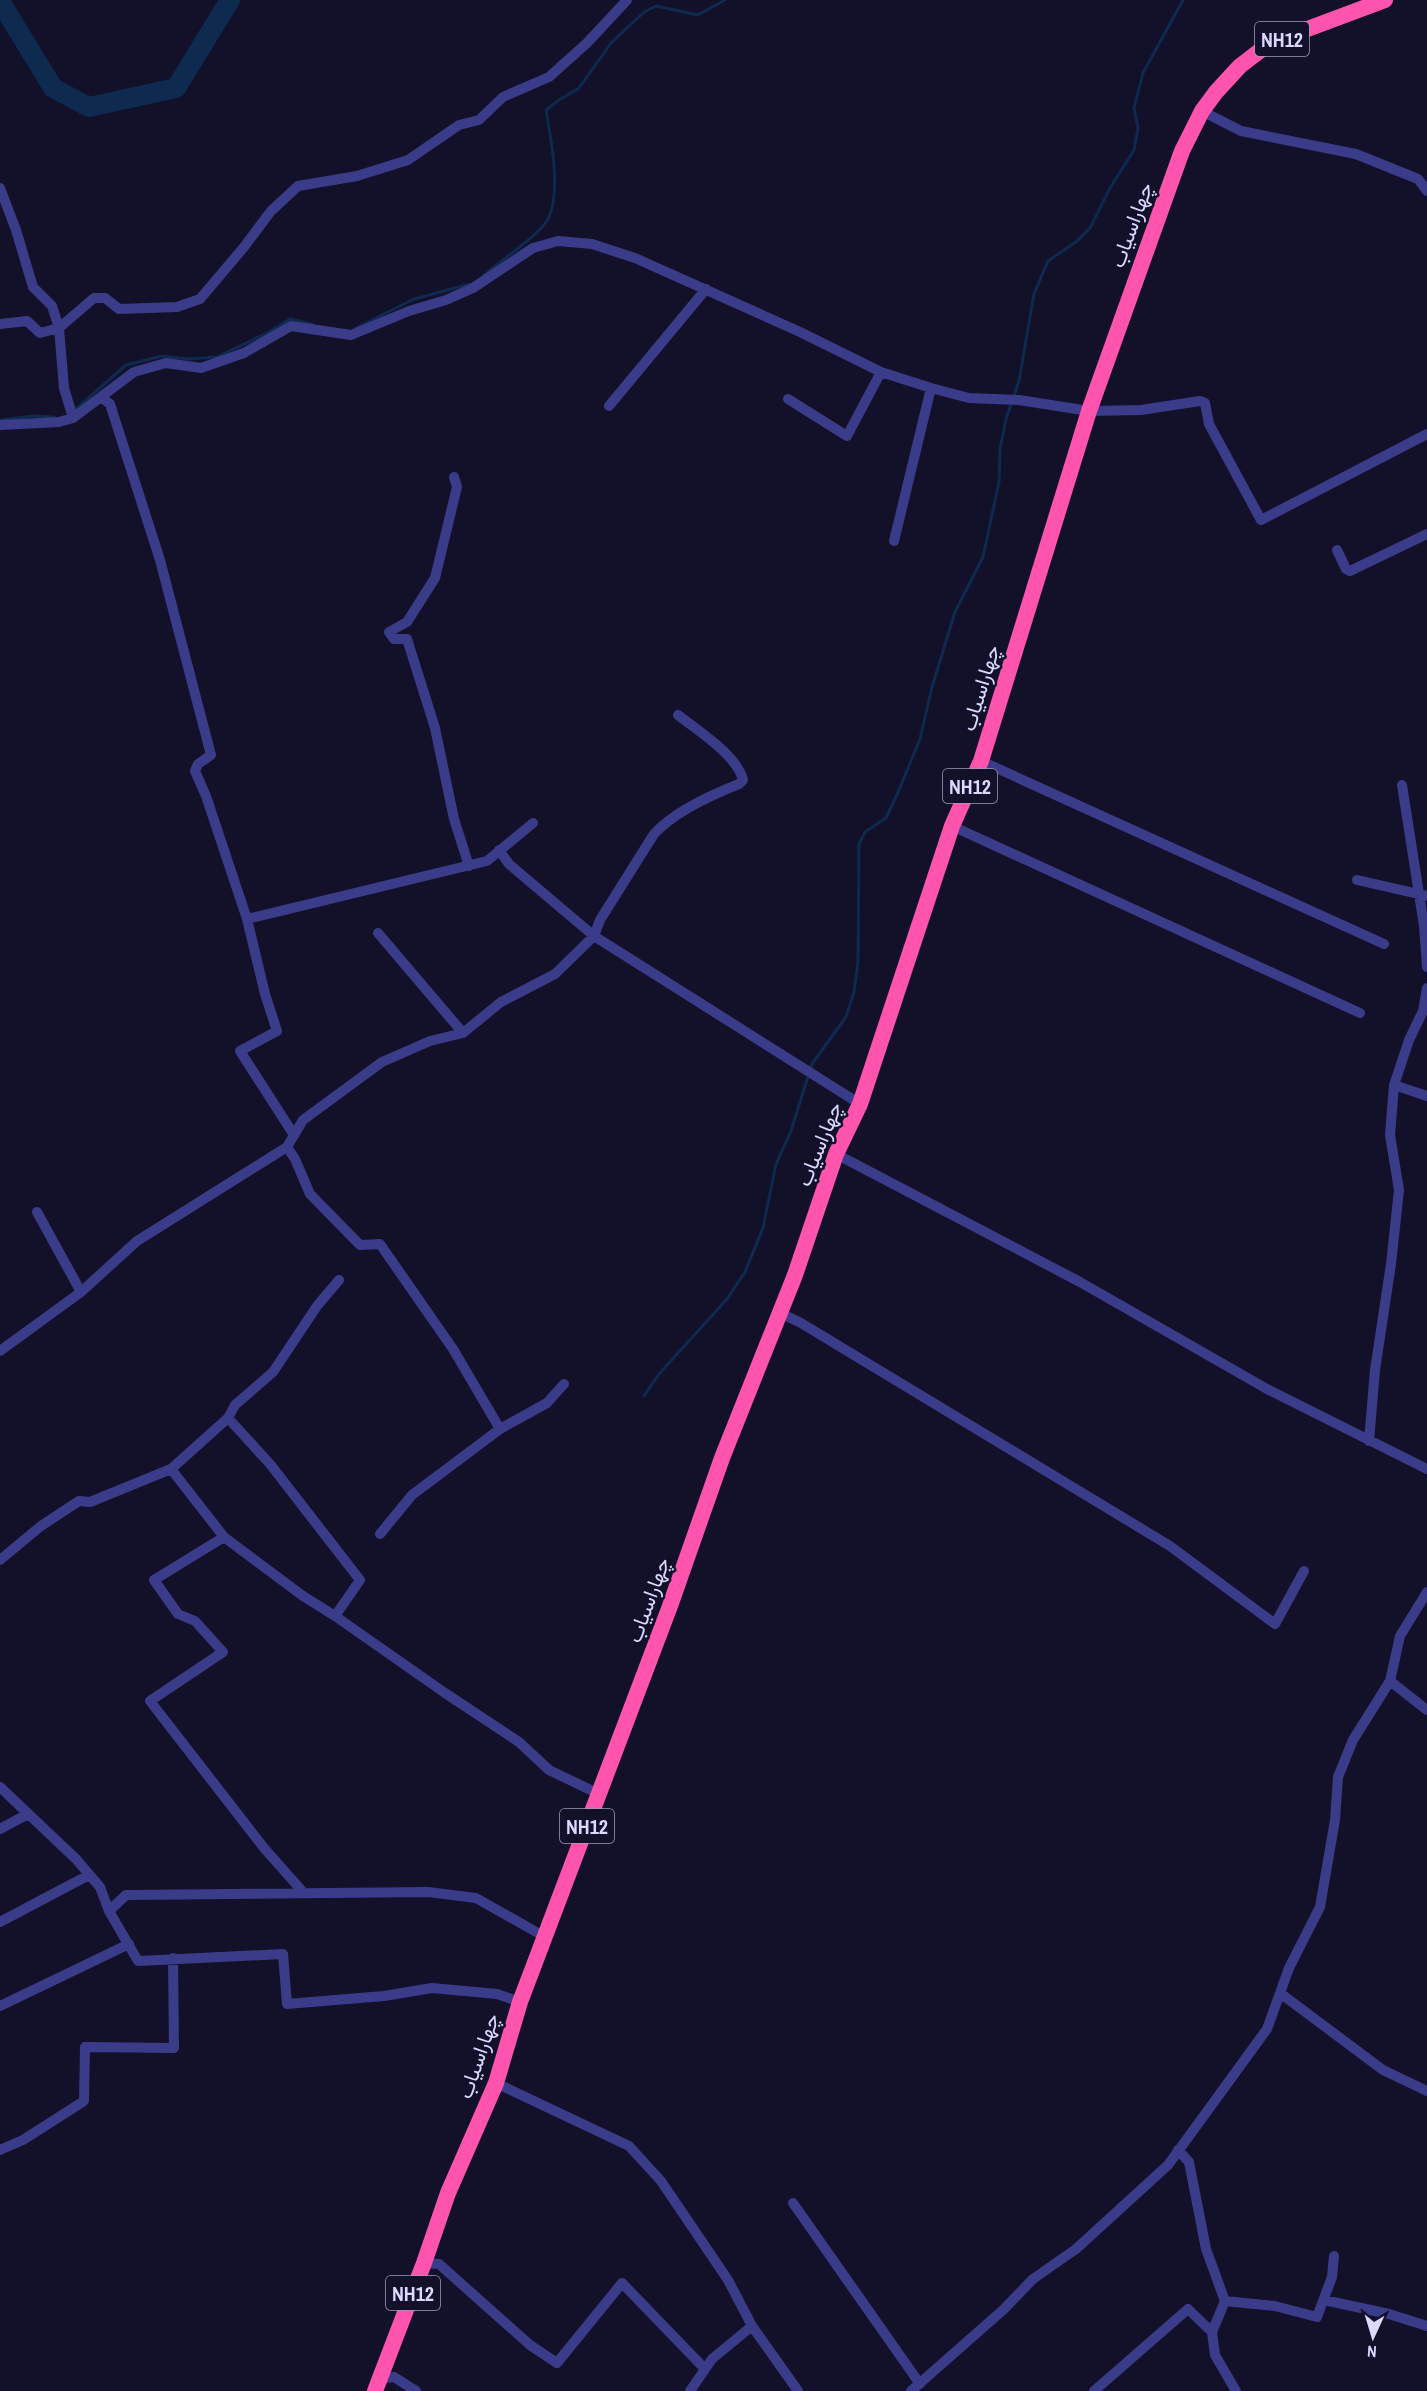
<svg xmlns="http://www.w3.org/2000/svg" width="1427" height="2391" viewBox="0 0 1427 2391" font-family="'Archivo Narrow',Vazirmatn,sans-serif">
<style>
.lines{fill:none;stroke-linecap:round;stroke-linejoin:round}
.stream{stroke:#0e2a4f;stroke-width:3}
.river{stroke:#0e2a4f;stroke-width:20}
.minor{stroke:#3b3c89;stroke-width:10}
.highway{stroke:#ff54ae;stroke-width:16}
.labels{text-anchor:middle;dominant-baseline:central;stroke-width:5;stroke-linejoin:round;paint-order:stroke}
.shield{fill:#13102a;stroke:#9f9dbf;stroke-width:1.5}
.shield-label{font-size:20px;font-weight:bold;fill:#dbd9ff}
.street-label{font-size:21px;fill:#dbd9ff;stroke:#13102a}
</style>
<rect width="100%" height="100%" fill="#13102a"/>
<g class="lines">
<path class="stream" d="M483,276C498,262 542,234 549,217C561,190 551,139 546,110L559,100L579,88L611,43L644,12L656,6L698,15L725,0
M356,328L414,299L470,284
M76,409L126,365L162,356L188,359L217,357L267,333L290,319L312,324
M0,420L34,416L54,417
M644,1396L659,1374L727,1299L745,1272L763,1228L776,1164L791,1131L812,1064L846,1017L854,992L858,962L859,844L865,832L886,818L899,790L920,739L932,687L955,612L983,557L999,482L1000,449L1006,419L1019,381L1034,294L1048,261L1077,241L1090,228L1110,188L1134,150L1138,128L1134,108L1143,73L1183,0"/>
<path class="river" d="M0,1L53,88L89,107L176,88L230,0"/>
<path class="minor" d="M1202,111L1241,131L1356,154L1418,179L1427,191
M0,188L16,230L33,287L52,306L59,328L64,388L73,418
M0,324L27,321L40,333L59,328L94,298H105L119,309L177,307L200,299L244,247L271,211L298,186L357,176L408,160L459,125L479,120L503,97L549,77L587,43L627,0
M101,397L110,404L160,560L211,755L198,764L195,771L206,796L247,919L265,994L277,1031L240,1051L294,1135
M788,399L847,436L881,372
M609,406L706,289
M0,425L59,422L73,418L134,372L166,363L201,368L244,353L291,326L351,335L409,311L446,300L473,288L533,248L558,241L592,244L635,258L800,332L881,372L931,388L969,398L1019,400L1089,411L1141,410L1200,401L1205,403L1209,424L1261,520L1427,434
M454,477L457,487L435,578L407,622L389,632L394,639H407L435,728L454,819L469,866
M894,541L931,388
M1337,550L1346,569L1350,571L1427,534
M981,761L1384,944
M1402,785L1424,926L1427,967
M952,826L1360,1013
M499,850L509,864L594,936L860,1104
M1357,880L1427,896
M247,919L487,861L533,823
M378,933L463,1033
M1394,1085L1427,1096
M287,1147L295,1159L310,1194L360,1245L380,1244L453,1349L500,1429
M836,1154L1080,1282L1267,1389L1427,1469
M37,1212L81,1292
M780,1313L801,1323L1170,1546L1275,1624L1304,1571
M0,1351L81,1292L137,1241L287,1147L303,1120L382,1062L430,1041L463,1033L501,1002L555,974L594,936L600,920L654,834C675,811 711,795 739,784L743,780C737,755 698,731 678,715
M228,1418L270,1464L360,1580L335,1616
M1369,1441L1375,1370L1391,1264L1399,1190L1390,1135L1394,1085L1409,1040L1423,1011L1427,988
M171,1469L224,1537L303,1596L335,1616L445,1693L519,1742L549,1770L599,1794
M380,1534L412,1495L500,1429L547,1403L564,1384
M224,1537L154,1580L178,1614L195,1621L223,1652L150,1701L264,1848L303,1892
M0,1560L41,1526L79,1501L90,1502L171,1469L228,1418L235,1405L273,1372L317,1306L339,1280
M1390,1681L1427,1710
M0,1787L76,1859L100,1887L109,1911L138,1961L283,1954L287,2004L384,1996L432,1988L497,1994L520,2002
M0,1829L28,1814
M109,1911L126,1895L428,1892L476,1898L545,1937
M0,1922L89,1875
M1280,1993L1383,2070L1427,2091
M0,2006L129,1944
M496,2083L629,2146L661,2181L728,2280L752,2326L798,2391
M0,2150L23,2140L84,2101L85,2047L174,2048L173,1958
M1178,2150L1189,2162L1206,2249L1225,2301
M793,2203L920,2384
M424,2263L439,2264L530,2345L557,2363L622,2283L705,2369
M1324,2300L1389,2314L1427,2326
M379,2379L394,2377L416,2391
M690,2391L712,2359L752,2326
M911,2391L1003,2310L1033,2279L1076,2249L1168,2165L1267,2029L1289,1968L1320,1907L1335,1820L1338,1777L1353,1740L1390,1681L1400,1636L1427,1592
M1094,2391L1188,2309L1212,2332
M1236,2391L1215,2355L1212,2332L1225,2301L1275,2306L1317,2317L1332,2277L1334,2256"/>
<path class="highway" d="M375,2391L424,2263L448,2193L496,2083L520,2002L670,1606L722,1458L795,1275L836,1154L860,1104L952,826L981,761L1089,411L1182,151L1202,111L1216,92L1240,66L1270,43L1385,0"/>
</g>
<g class="labels">
<g class="shield">
<rect x="1255" y="22" width="54" height="34" rx="4.5"/>
<rect x="943" y="769" width="54" height="34" rx="4.5"/>
<rect x="560" y="1809" width="54" height="34" rx="4.5"/>
<rect x="386" y="2276" width="54" height="34" rx="4.5"/>
</g>
<g class="shield-label">
<text x="1282" y="39">NH12</text>
<text x="970" y="786">NH12</text>
<text x="587" y="1826">NH12</text>
<text x="413" y="2293">NH12</text>
</g>
<g class="street-label">
<text transform="translate(1131 225) rotate(-70)">چهاراسیاب</text>
<text transform="translate(980 688) rotate(-73)">چهاراسیاب</text>
<text transform="translate(819 1144) rotate(-68)">چهاراسیاب</text>
<text transform="translate(648 1600) rotate(-70)">چهاراسیاب</text>
<text transform="translate(478 2056) rotate(-71)">چهاراسیاب</text>
</g>
</g>
<g transform="translate(1373 2337) rotate(184)" stroke="#13102a" stroke-width="4.5" paint-order="stroke">
<path d="M0-4.5L10 22L0 15L-10 22Z" fill="#dbd9ff"/>
<text y="-9" font-size="16" font-weight="bold" text-anchor="middle" fill="#dbd9ff">N</text>
</g>
</svg>
